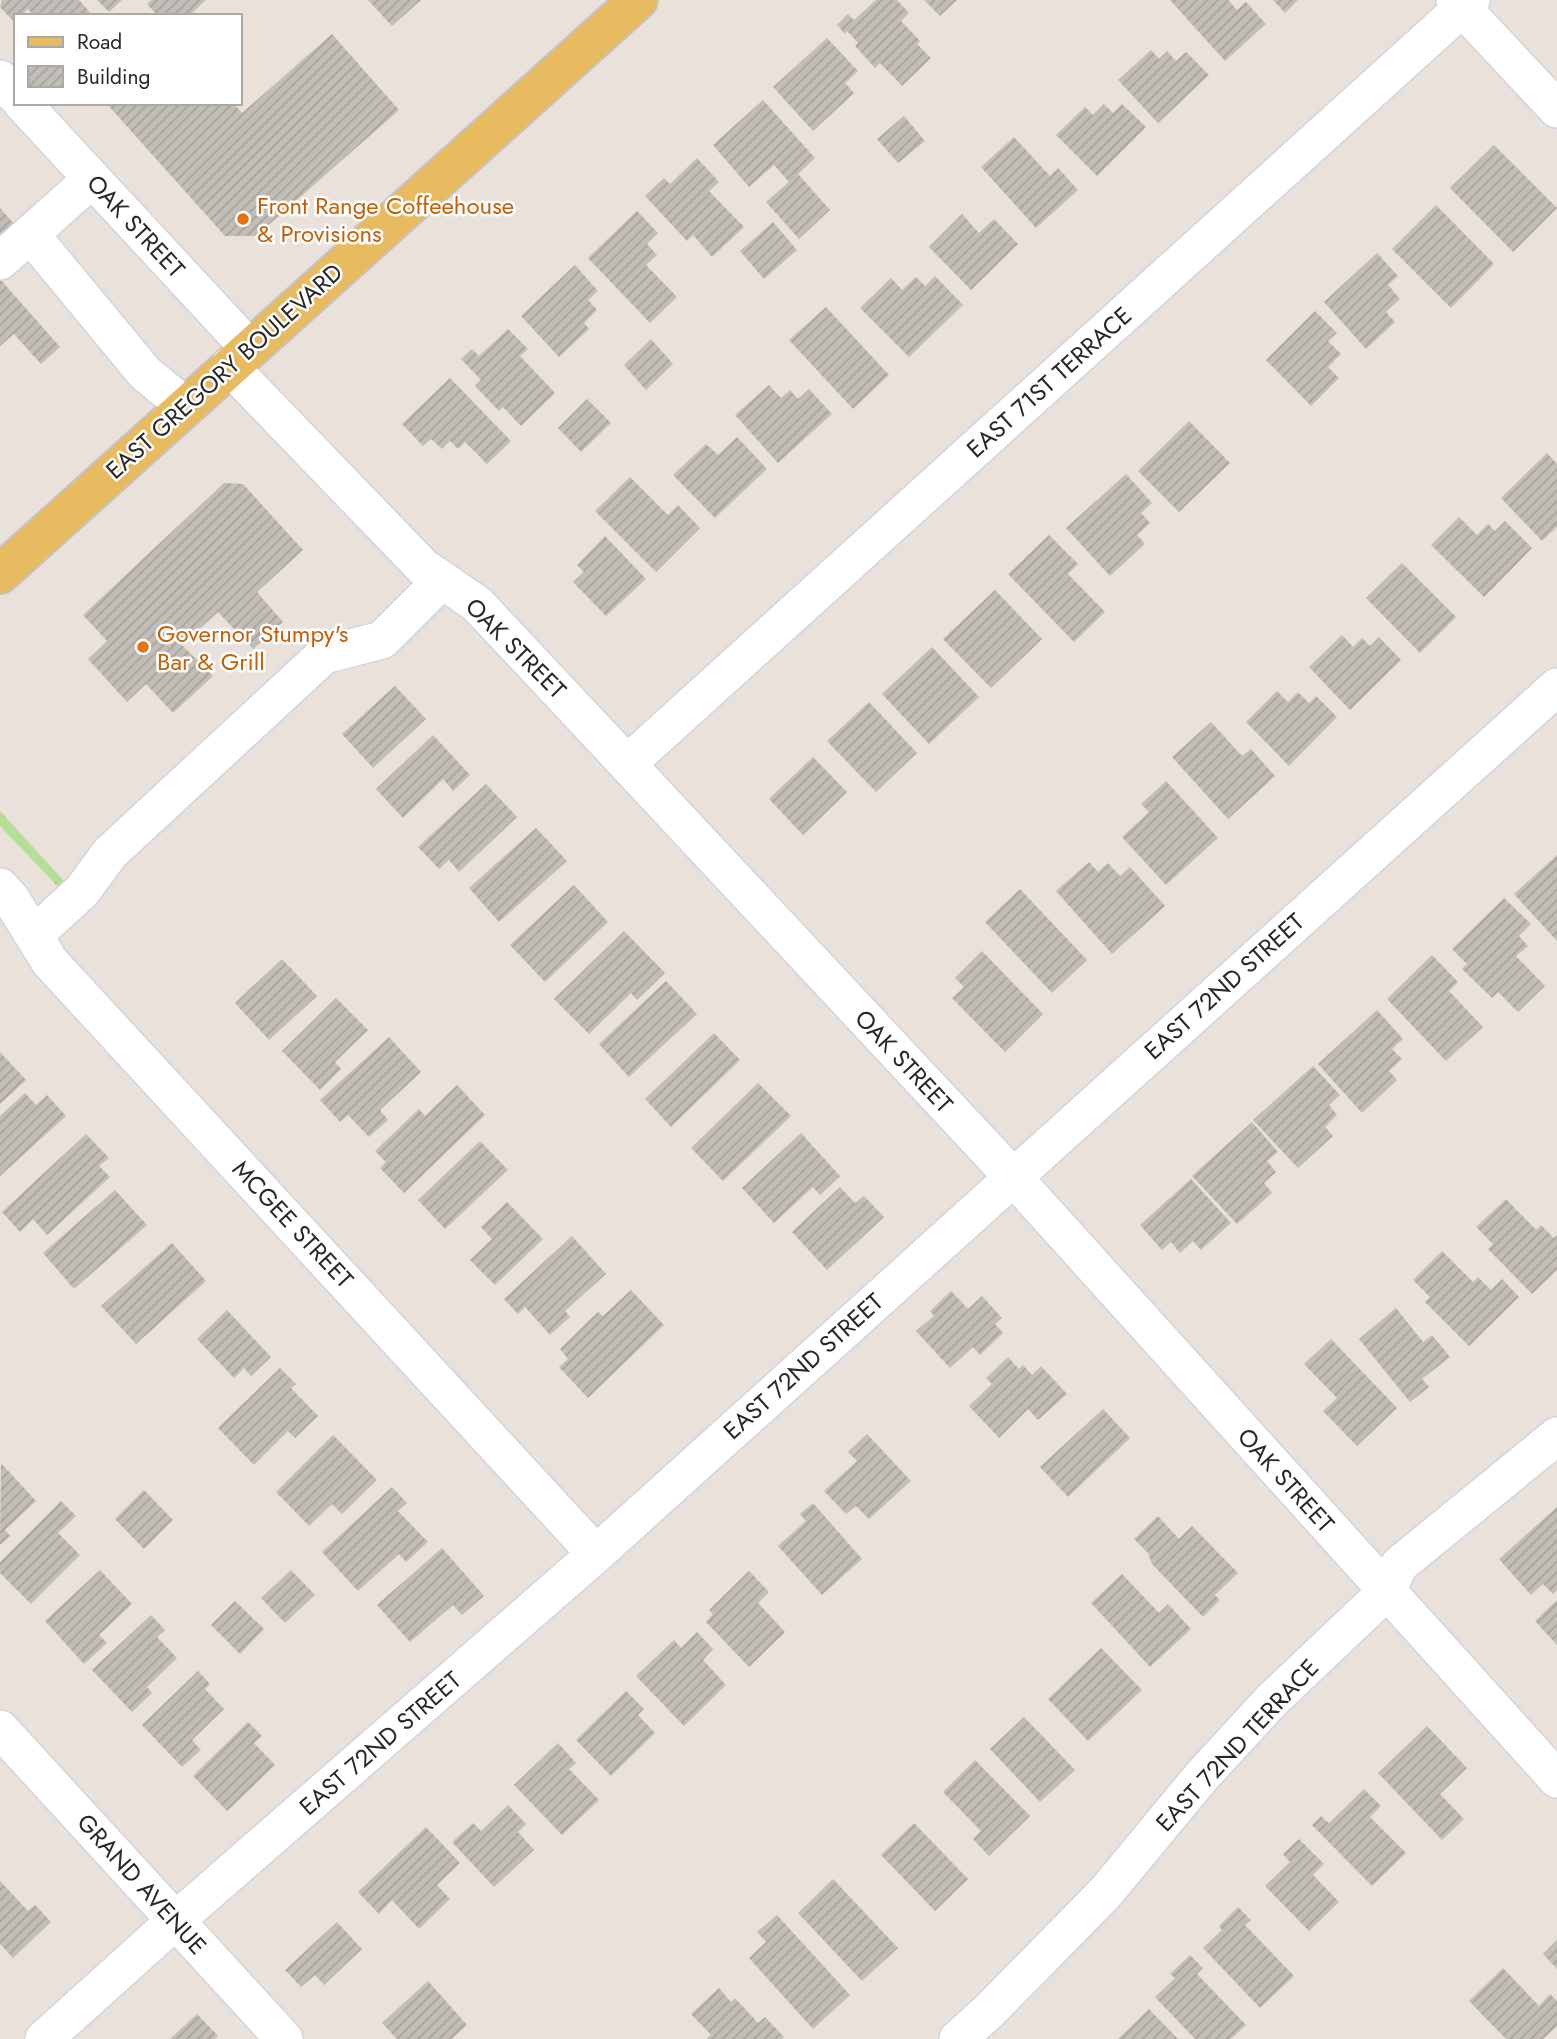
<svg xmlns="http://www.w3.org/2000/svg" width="1557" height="2039" viewBox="0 0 1557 2039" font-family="Jost,sans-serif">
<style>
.grass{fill:url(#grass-tufts)}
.building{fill:url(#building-hatch)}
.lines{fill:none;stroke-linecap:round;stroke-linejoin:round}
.minor-casing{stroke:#d0d4e0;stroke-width:40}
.major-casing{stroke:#c3c3c3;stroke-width:42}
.minor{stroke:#fff;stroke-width:37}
.major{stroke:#e8bb61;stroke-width:38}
.food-dot{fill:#e8710a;stroke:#fff;stroke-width:2.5}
.labels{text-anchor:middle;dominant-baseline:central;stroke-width:5;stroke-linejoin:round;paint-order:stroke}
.food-label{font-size:24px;fill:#c56008;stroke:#fff;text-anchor:start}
.street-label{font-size:24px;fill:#282828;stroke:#fff}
</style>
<defs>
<pattern id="grass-tufts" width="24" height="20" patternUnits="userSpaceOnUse" patternTransform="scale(1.75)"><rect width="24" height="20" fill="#b7de99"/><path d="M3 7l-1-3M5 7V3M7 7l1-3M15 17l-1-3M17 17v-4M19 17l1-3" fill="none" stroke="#9dbe84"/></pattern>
<pattern id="building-hatch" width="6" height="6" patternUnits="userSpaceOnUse" patternTransform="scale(1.75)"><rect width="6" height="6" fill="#c2bdb6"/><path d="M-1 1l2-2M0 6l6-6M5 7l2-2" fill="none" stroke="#a7a29c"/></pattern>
</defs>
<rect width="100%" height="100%" fill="#eae1da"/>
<path class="grass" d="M0,811L64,881L62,891L0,826Z"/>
<path class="building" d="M2,0H79L93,16H34L28,9L21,16H16L14,22L0,7Z
M97,0H122L109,12Z
M152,0H206L189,16H158L147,4Z
M368,0H421L392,26Z
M876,0H897L909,13L901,21L920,41L917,44L931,58L902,86L880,63L875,68L855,46L858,43L847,31L845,34L837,25L848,14L854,20Z
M924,0H957L940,16Z
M1170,0H1228L1237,10L1246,2L1266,24L1225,61Z
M1273,0H1298L1285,13Z
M332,34L399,110L256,236H225L106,103H233L242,113Z
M827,38L858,71L845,83L854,93L813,131L773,87Z
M1151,50L1159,59L1167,51L1176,61L1186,52L1209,75L1158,123L1118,80Z
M763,100L815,158L798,174L830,210L799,239L766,202L789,182L774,165L749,187L713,145Z
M1104,104L1113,113L1122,104L1146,127L1097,176L1056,135L1085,107L1093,115Z
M904,116L925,141L898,163L877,139Z
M1014,137L1050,176L1058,168L1078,190L1036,228L981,167Z
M1494,145L1557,208L1513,252L1450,188Z
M697,158L719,182L709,191L744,227L712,257L693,235L687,241L645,196L664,178L670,184Z
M1436,205L1494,264L1451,308L1392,249Z
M0,208L16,226L0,241Z
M637,211L658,233L647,244L657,255L646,265L677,297L650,323L588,258Z
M962,214L979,233L994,219L1018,244L971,290L929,247Z
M773,222L797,250L764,279L740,251Z
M1377,253L1398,276L1388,285L1400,299L1386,312L1395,322L1366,349L1324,302Z
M575,265L598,291L588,300L597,310L584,323L589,329L559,357L521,316Z
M935,276L963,305L909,357L860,308L891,278L902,290L916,277L925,286Z
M0,279L60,347L41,364L14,334L0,346Z
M826,307L889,375L853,409L789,340Z
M1315,311L1337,333L1328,341L1341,354L1328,367L1339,378L1311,406L1266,360Z
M508,329L528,349L520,356L555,393L521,426L503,407L499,411L475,386L481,380L461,359L472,349L479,356Z
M651,339L673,364L646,390L624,365Z
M450,378L511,441L487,464L465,442L458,449L450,441L442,449L431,439L423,446L402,424Z
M769,385L781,398L790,390L798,399L809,389L832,414L778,463L735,415Z
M587,399L611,423L581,452L558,428Z
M1189,421L1230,463L1179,512L1138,471Z
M737,437L767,469L715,518L673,475L706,444L718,455Z
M1547,453L1557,464V527L1542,541L1501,498Z
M1126,474L1152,503L1141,513L1150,523L1137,535L1145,544L1110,576L1066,528Z
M630,477L668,515L678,505L700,528L656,572L595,511Z
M224,483L243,484L303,550L257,592L283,622L253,649L218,612L182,645L213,676L173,713L146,684L127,702L88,659L107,641L83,615Z
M1459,517L1477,535L1488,524L1495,531L1505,521L1532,548L1484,597L1431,545Z
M1049,535L1078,564L1068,574L1105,612L1074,642L1008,574Z
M605,536L646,579L606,616L573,582L584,572L577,565Z
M1402,563L1456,617L1420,653L1366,598Z
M995,590L1042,639L991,688L943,639Z
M1342,635L1353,647L1362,638L1370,646L1379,637L1401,660L1350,710L1309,667Z
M932,647L979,697L929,744L882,694Z
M395,686L426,719L373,768L342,734Z
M1277,691L1288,702L1298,692L1309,703L1316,696L1337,717L1289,766L1246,722Z
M869,702L917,753L876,792L827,741Z
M1211,722L1242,756L1251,749L1275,776L1228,819L1172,757Z
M433,735L470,775L453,791L443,779L403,818L376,789Z
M813,757L847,792L803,835L769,799Z
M1166,781L1218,838L1166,885L1122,837L1149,812L1141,804Z
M486,784L517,817L459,872L449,860L439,869L418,847Z
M536,828L567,861L499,922L469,888Z
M1557,855V941L1514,894Z
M1089,862L1098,872L1108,863L1120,876L1130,867L1165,906L1112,954L1056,891Z
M574,885L608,922L545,982L510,945Z
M1020,889L1087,960L1052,993L985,922Z
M1504,898L1531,924L1519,936L1528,946L1516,956L1545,986L1518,1012L1498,992L1492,998L1462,969L1467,964L1452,949Z
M624,931L665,973L637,1000L631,993L589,1034L554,999Z
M982,951L1043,1014L1005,1052L952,998L964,987L955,978Z
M1432,955L1458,982L1449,991L1483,1027L1446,1061L1387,999Z
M282,959L317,996L269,1040L235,1003Z
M666,981L697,1014L629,1077L599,1044Z
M336,998L368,1030L335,1062L341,1069L320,1090L282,1051Z
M1377,1010L1403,1039L1392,1049L1402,1059L1389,1071L1397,1080L1362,1113L1318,1064Z
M714,1033L740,1060L671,1127L645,1099Z
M389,1037L421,1072L380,1110L388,1120L369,1137L348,1115L340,1122L320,1100Z
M0,1052L26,1080L0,1104Z
M1313,1066L1340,1095L1329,1105L1337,1115L1325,1127L1333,1136L1298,1168L1253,1120Z
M758,1083L791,1116L723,1181L691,1148Z
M457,1085L485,1115L404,1193L380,1168L386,1162L375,1151L419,1109L425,1116Z
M25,1093L36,1105L47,1095L66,1116L0,1176V1116Z
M1252,1122L1278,1152L1267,1161L1276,1172L1264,1183L1272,1193L1237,1224L1192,1176Z
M801,1133L840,1176L820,1195L813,1187L774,1223L742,1188Z
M86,1134L109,1158L99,1166L110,1177L47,1235L33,1219L20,1232L2,1212Z
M480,1141L508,1170L445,1229L418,1200Z
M1191,1179L1231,1223L1201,1250L1193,1241L1180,1253L1171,1242L1162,1250L1140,1225Z
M840,1187L855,1203L864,1196L884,1217L827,1270L792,1232Z
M115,1190L147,1225L74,1289L43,1253Z
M1506,1199L1536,1230L1541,1225L1554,1238L1557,1235V1270L1532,1294L1488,1249L1493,1244L1476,1227Z
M507,1202L543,1239L495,1285L470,1260L492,1239L481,1227Z
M572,1236L606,1274L565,1311L570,1317L550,1335L525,1307L518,1314L504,1299Z
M172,1243L206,1281L136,1344L101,1306Z
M1442,1251L1473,1282L1478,1277L1491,1290L1502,1279L1519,1297L1469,1346L1425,1302L1430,1297L1413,1280Z
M631,1290L664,1325L588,1398L559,1367L568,1359L560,1349L598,1312L603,1316Z
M951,1291L968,1309L982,1296L1002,1318L995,1324L1003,1333L980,1355L973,1347L950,1368L916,1331L934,1316L930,1311Z
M1396,1308L1423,1342L1432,1335L1450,1357L1422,1379L1429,1387L1410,1402L1359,1339Z
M227,1310L271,1357L251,1376L244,1368L234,1378L197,1339Z
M1331,1339L1397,1408L1357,1446L1323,1411L1337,1398L1304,1364Z
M1008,1357L1019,1369L1023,1365L1032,1375L1041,1366L1067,1394L1038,1420L1028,1409L999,1438L969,1406L992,1384L986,1378Z
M280,1368L296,1384L291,1388L318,1416L295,1438L288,1431L254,1465L218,1428Z
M1103,1409L1130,1438L1068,1497L1040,1467Z
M867,1434L911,1481L869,1519L856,1506L846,1514L824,1491L857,1461L848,1452Z
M333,1435L377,1480L342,1514L332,1504L309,1526L276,1492Z
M1,1463L36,1501L5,1530L10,1536L0,1545Z
M392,1487L407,1503L398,1511L428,1542L406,1562L399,1554L358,1591L322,1552Z
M144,1490L173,1520L144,1549L115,1519Z
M61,1501L76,1516L58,1533L80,1555L31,1604L0,1573V1562Z
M813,1503L862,1559L822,1595L778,1546L806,1521L800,1514Z
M1557,1507V1590L1553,1594L1543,1584L1531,1595L1499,1559Z
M1158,1516L1179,1539L1192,1526L1238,1573L1215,1595L1220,1600L1203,1617L1152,1564L1148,1553L1134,1539Z
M442,1548L484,1596L462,1615L453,1605L410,1642L377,1605Z
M100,1570L132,1604L99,1635L107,1643L84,1664L45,1621Z
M291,1570L315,1595L285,1623L261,1598Z
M749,1571L769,1592L758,1603L785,1632L749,1667L706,1622L713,1614L709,1610Z
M1122,1574L1159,1613L1168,1604L1191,1629L1150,1667L1091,1603Z
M1557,1600V1645L1535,1621Z
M235,1601L264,1629L240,1654L211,1625Z
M151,1615L165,1630L157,1637L177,1658L147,1687L152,1693L132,1712L92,1670Z
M697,1632L713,1649L703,1660L726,1685L684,1726L636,1676L674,1640L681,1648Z
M1101,1648L1142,1690L1088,1741L1048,1699Z
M198,1671L210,1684L205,1689L224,1709L192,1740L201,1750L182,1767L142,1725Z
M626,1691L644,1709L638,1715L655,1733L611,1776L576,1740Z
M1024,1717L1075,1770L1040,1802L990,1749Z
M248,1722L262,1736L254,1743L275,1765L227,1811L193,1776Z
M1427,1726L1467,1768L1440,1794L1464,1819L1442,1840L1378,1773Z
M558,1743L576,1763L569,1769L599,1800L562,1835L514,1785Z
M975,1760L1030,1816L989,1856L973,1839L981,1831L943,1792Z
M1364,1789L1381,1806L1370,1817L1406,1853L1372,1886L1312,1825L1321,1816L1329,1823Z
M508,1805L526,1824L518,1832L534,1850L494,1887L452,1842L473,1823L481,1831Z
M914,1823L968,1879L935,1911L881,1855Z
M426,1827L460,1863L437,1885L450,1899L419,1929L392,1900L379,1914L358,1892Z
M1299,1839L1324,1864L1313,1875L1339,1902L1309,1931L1265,1886L1290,1862L1283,1854Z
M833,1879L898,1948L862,1981L798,1913Z
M0,1881L28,1911L35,1905L51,1922L13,1958L0,1944Z
M1238,1907L1251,1920L1245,1925L1294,1976L1260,2008L1203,1948L1222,1930L1219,1926Z
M777,1915L850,1995L813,2029L749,1958L766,1942L757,1932Z
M337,1922L362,1949L324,1985L315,1975L301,1987L285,1970Z
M1557,1940V1969L1543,1954Z
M1190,1955L1203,1968L1197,1974L1246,2025L1231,2039H1195L1155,1997L1175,1978L1170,1974Z
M1503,1968L1539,2006L1550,1994L1557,2001V2026L1543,2039H1506L1469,2001Z
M428,1981L467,2025L452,2039H397L382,2023Z
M719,1988L731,2002L735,1998L758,2023L765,2017L784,2037L782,2039H706L711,2035L691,2014Z
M1149,2009L1178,2039H1118Z
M197,2014L218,2036L215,2039H170Z"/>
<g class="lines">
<defs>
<path id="minor" d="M1455,0L1557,109
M0,79L16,96
M22,103L249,348
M30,234L145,373L185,406
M0,261L92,179
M229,366L423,567L477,604L627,764L1013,1177L1557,1779
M627,764L1471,0
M0,887L11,899L50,962L596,1554
M34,935L82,891L110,853L324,655L382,640L442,580
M0,1729L284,2039
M44,2039L175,1921L596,1554L1557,687
M958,2039L989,2011L1106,1892L1202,1776L1271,1701L1387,1591L1399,1565L1557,1436"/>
<path id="major" d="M0,574L638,0"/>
</defs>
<use href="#minor" class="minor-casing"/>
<use href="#major" class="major-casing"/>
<use href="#minor" class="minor"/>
<use href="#major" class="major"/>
</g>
<g class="food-dot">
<circle cx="243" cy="219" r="7"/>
<circle cx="143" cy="647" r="7"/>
</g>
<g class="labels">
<g class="food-label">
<text x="257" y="205">Front Range Coffeehouse<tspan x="257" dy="28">&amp; Provisions</tspan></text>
<text x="157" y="633">Governor Stumpy's<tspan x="157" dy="28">Bar &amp; Grill</tspan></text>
</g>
<g class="street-label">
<text transform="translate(136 226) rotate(47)">OAK STREET</text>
<text transform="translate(224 371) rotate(-42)">EAST GREGORY BOULEVARD</text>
<text transform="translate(1049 382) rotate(-42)">EAST 71ST TERRACE</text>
<text transform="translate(516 648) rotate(45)">OAK STREET</text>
<text transform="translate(1224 986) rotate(-42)">EAST 72ND STREET</text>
<text transform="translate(904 1061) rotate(47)">OAK STREET</text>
<text transform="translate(293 1224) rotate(47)">MCGEE STREET</text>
<text transform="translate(803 1366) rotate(-42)">EAST 72ND STREET</text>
<text transform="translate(1286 1480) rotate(48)">OAK STREET</text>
<text transform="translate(380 1743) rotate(-41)">EAST 72ND STREET</text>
<text transform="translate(1237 1745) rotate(-47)">EAST 72ND TERRACE</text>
<text transform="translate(142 1884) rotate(48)">GRAND AVENUE</text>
</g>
</g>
<rect x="14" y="14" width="228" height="91" fill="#ffffff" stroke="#a9a9a9" stroke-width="2"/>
<rect x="28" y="37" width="35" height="10" fill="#e8bb61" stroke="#a9a9a9" stroke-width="2"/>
<text x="77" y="49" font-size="21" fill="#282828">Road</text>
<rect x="28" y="66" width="35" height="21" fill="url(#building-hatch)" stroke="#a9a9a9" stroke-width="2"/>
<text x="77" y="84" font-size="21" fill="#282828">Building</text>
</svg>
